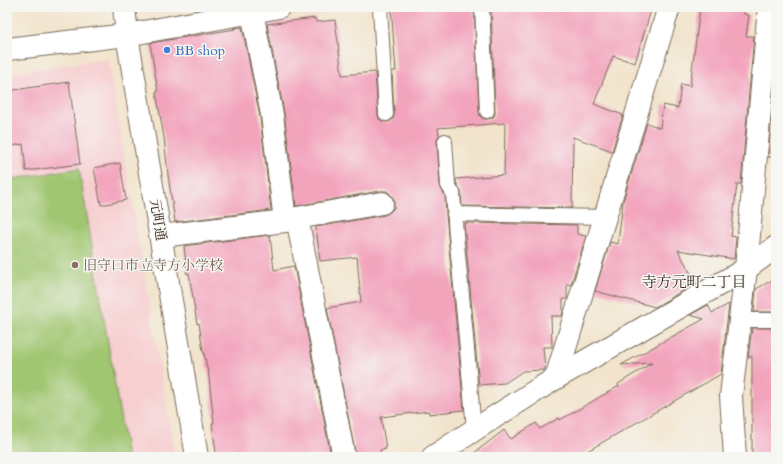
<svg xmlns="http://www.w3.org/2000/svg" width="783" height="464" viewBox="0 0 783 464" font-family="Cardo,'Noto Serif JP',serif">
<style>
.built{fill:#f7cfd1}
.green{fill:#a0c671;stroke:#6e7848}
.building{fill:#f3a4bd}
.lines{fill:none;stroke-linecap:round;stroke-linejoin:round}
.lane-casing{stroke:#7b6b5b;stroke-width:16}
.street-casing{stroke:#7b6b5b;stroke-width:24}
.secondary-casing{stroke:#7b6b5b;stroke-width:24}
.lane{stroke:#fff;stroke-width:14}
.street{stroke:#fff;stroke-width:22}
.secondary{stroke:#fff;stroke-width:22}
.shop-dot{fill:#3f7fe0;stroke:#f6f6f2;stroke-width:1.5}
.education-dot{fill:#8d6e63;stroke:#f6f6f2;stroke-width:1.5}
.labels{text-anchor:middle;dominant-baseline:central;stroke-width:3;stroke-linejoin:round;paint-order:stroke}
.shop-label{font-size:14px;fill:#366cbe;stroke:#f6f6f2;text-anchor:start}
.street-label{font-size:14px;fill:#3b2a1e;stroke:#f6f6f2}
.education-label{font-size:14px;fill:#785e54;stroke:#f6f6f2;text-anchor:start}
.neighbourhood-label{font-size:15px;fill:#3b2a1e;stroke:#f6f6f2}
</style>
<rect width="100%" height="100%" fill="#f6f6f2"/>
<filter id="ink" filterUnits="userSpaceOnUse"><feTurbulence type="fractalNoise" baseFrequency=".025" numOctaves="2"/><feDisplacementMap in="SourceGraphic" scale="8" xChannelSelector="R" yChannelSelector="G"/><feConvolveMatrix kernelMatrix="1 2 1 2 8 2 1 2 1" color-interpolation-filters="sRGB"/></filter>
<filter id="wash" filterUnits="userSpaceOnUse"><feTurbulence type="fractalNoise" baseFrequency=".012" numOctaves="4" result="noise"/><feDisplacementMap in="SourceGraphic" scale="16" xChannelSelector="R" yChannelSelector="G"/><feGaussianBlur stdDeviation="0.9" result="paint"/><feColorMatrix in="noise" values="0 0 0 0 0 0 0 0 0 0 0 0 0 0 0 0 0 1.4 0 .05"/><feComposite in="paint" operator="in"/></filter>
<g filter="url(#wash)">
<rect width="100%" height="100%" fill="#f2e4cc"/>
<path class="built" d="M108,59L175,457H7V73Z"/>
<path class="green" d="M79,168L127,457H7V180Z"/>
<g id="blocks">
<path class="building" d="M391,7H474L479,111L480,116L483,119H487L492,118L495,115V111L491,7H652L635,63L613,56L594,104L623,115L612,151L573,137L572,208L462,206L461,192L456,182V179L504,175L505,123L438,128L439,136L437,138V142L440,186L445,196L446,214L464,410L429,414V411L381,417L386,449L380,450L381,457H356L327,308L361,302L357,257L320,261L316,227L385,215L390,212L394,208V200L391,195L387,191H380L296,206L284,113L267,24L315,18L316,22L335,20L342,75L375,72L378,115L379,119L382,121L387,122L391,121L394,117V114L392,71H396Z
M700,7H744V14L749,15L746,36H754L741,184H737L731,236L736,237L734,259L678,250L696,283L655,307L595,291L610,242L618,244L623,201L647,123L660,128L663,105L678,108L681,84L690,86Z
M242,27L260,117L271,210L175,222L168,175L164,137L156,92H158L150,43L235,29L233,28Z
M776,70V157H768Z
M69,82L80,164L26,171L23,144L7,147V91Z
M120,163L126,200L101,205L94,168Z
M464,223L577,225V234L586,236L571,285L567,284V299H563V311L562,316H551L552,347H543L545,370L523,371L505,383L479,385Z
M270,235L274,270L294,266L331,456L218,457L217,453H216L212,423H214L208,369H207L204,352H203L199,323L197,324L189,273L187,274L184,246Z
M776,278V312H754L756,289Z
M729,304L721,374L577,457H469L504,430L511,439L536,423L540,429L559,418L560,420L619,386L618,384L652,363L621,365L704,319L690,315L708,305L712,313Z
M752,328H776V457H752V356L748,358Z"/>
</g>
</g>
<g filter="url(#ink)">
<use href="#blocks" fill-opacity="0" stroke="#7b6b5b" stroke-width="1"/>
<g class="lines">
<defs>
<path id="lane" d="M380,7L386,114
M482,7L487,111
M445,141L448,185L453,193L456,235L465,326L474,430
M454,214L605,217
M740,320H776"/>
<path id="street" d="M124,7L127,35L197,457
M251,7L272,115L285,221L297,218L344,457
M7,49L127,35L279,7
M297,218L382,203
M161,236L285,221
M556,378L669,7
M735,457L731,396L746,269L769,7"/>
<path id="secondary" d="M433,457L474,430L556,378L746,269L776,247"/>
</defs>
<use href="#lane" class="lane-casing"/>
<use href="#street" class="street-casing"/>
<use href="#secondary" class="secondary-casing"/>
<use href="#lane" class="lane"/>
<use href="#street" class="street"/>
<use href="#secondary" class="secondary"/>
</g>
</g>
<circle class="shop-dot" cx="167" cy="50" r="4"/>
<circle class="education-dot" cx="75" cy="265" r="4"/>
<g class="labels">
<g class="shop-label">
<text x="175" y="50">BB shop</text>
</g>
<g class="street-label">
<text transform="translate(158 220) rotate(81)">元町通</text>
</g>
<g class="education-label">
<text x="83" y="265">旧守口市立寺方小学校</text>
</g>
<g class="neighbourhood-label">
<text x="694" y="282">寺方元町二丁目</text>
</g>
</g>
<rect width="783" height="464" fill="none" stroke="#f6f6f2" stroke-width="24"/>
</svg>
